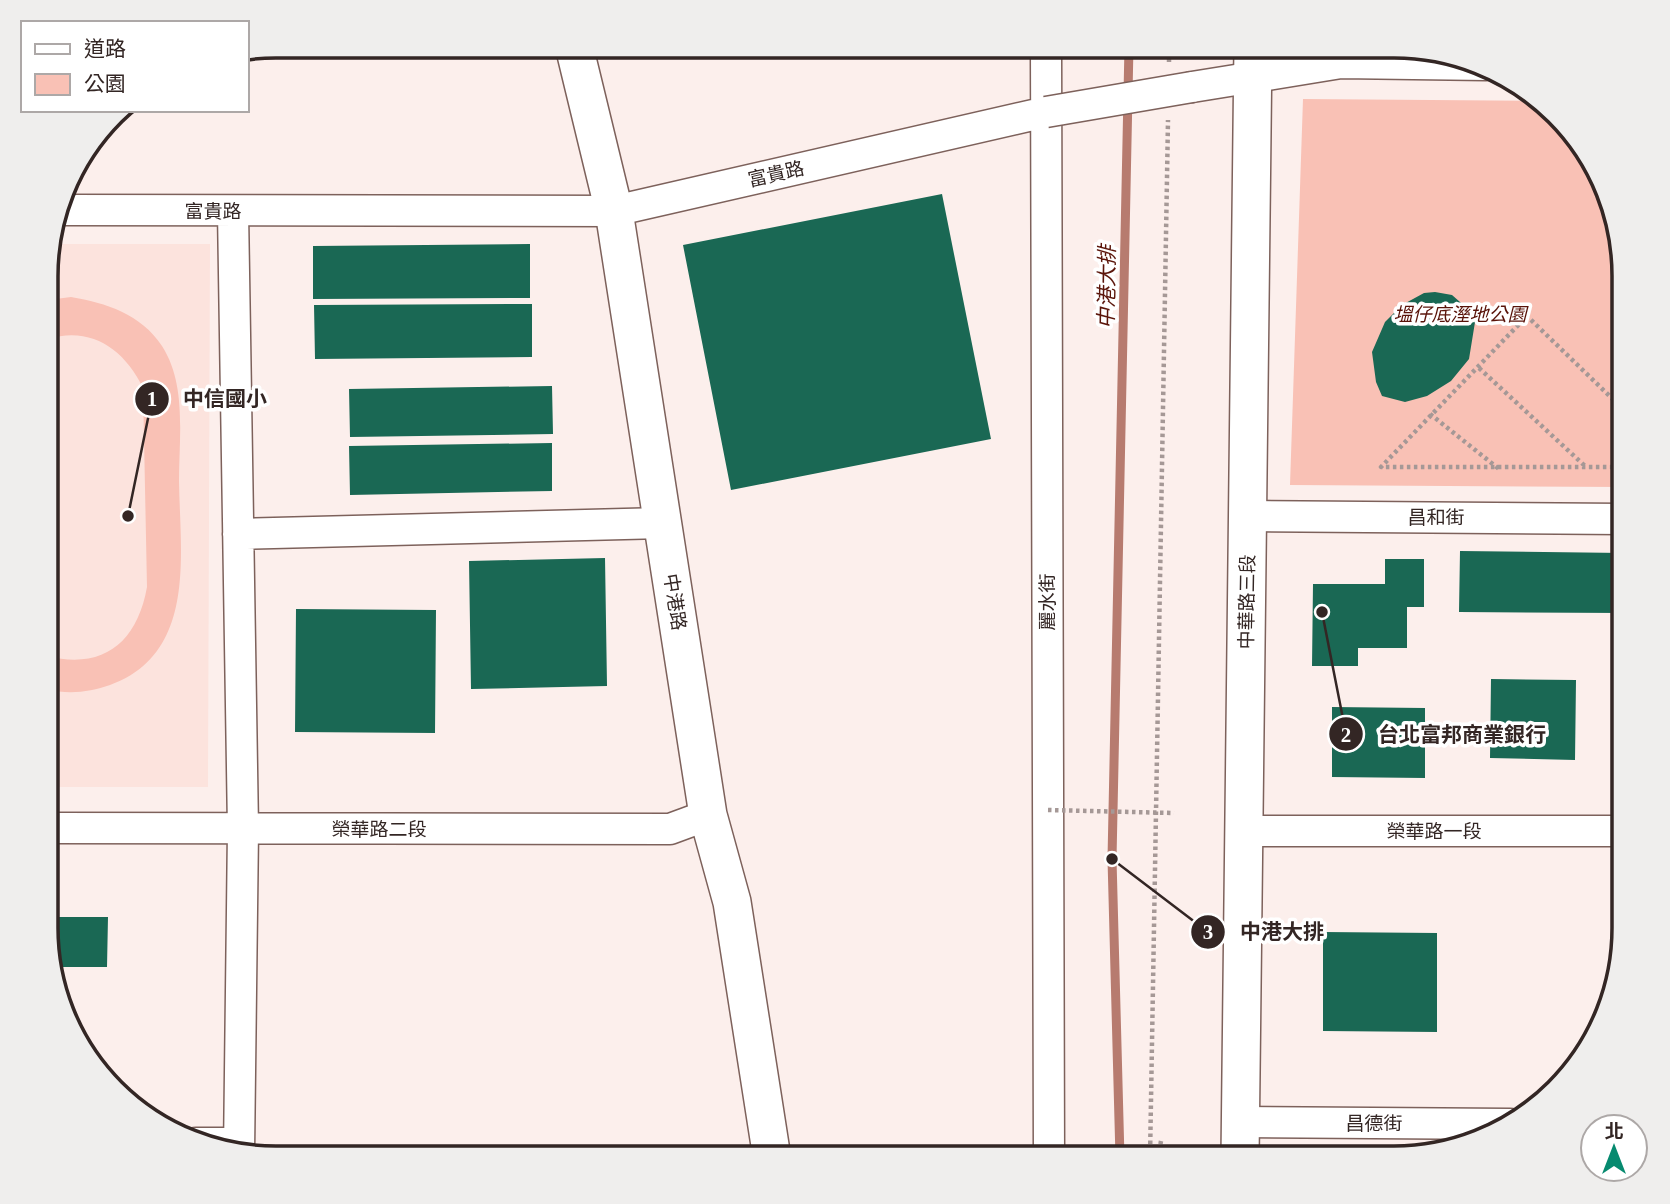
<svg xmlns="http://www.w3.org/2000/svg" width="1670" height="1204" viewBox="0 0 1670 1204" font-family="'Times New Roman','Noto Sans TC',serif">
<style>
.built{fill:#fce3dd}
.green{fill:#f9c1b5}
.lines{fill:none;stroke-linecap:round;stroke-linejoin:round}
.stream{stroke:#b77b6f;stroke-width:9}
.building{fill:#1a6854}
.minor-casing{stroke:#7d615b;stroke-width:33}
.tertiary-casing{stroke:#7d615b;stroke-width:40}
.path{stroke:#a59896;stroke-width:4.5;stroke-dasharray:3.5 3.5;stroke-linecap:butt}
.minor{stroke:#fff;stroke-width:30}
.tertiary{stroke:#fff;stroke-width:37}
.minor-bridge-casing{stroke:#7d615b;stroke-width:33;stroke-linecap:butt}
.path-bridge{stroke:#a59896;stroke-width:4.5;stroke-dasharray:3.5 3.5;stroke-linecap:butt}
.minor-bridge{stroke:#fff;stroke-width:30}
.labels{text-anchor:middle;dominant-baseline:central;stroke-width:7;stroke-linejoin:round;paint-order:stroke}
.street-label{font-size:19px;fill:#332624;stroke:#fff}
.park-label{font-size:19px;font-style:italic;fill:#591309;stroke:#fff}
.water-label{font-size:21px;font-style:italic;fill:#5b150a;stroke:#fff}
.rim{fill:none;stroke:#332624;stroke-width:3.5}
.leader{fill:none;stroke:#332624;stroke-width:2.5}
.callout-dot{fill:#332624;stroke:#fff;stroke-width:2.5}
.mark-label{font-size:21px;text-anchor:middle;font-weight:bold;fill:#fff}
.callout-label{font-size:21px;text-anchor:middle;font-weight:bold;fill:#332624;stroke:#fff;stroke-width:7;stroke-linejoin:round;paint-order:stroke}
</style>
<rect width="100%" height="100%" fill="#fcefec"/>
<path class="built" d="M48,244H210L208,787H47Z"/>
<path class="green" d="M1303,99L1541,101L1601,173L1624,261V487L1290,485Z
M71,297C106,303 141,314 162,346C187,385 179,437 179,481C180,555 197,653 110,685C90,692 68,695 47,689V656C103,670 137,643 147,587L143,388C124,349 91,326 48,339V300Z"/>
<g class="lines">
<path class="stream" d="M1120,1158L1112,859L1129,46"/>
</g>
<path class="building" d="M942,194L991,439L731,490L683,245Z
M530,244V298L313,299V246Z
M1435,292L1452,295L1476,316L1469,359L1451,381L1427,396L1405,402L1382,396L1376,382L1372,352L1385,322L1402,305L1424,293Z
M532,304V357L315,359L314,305Z
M552,386L553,434L350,437L349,389Z
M552,443V491L350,495L349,446Z
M1460,551L1624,553V613L1459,612Z
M605,558L607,686L471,689L469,561Z
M1385,559H1424V607H1407V648H1358V666H1312L1313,584H1385Z
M296,609L436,610L435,733L295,732Z
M1491,679L1576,680L1575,760L1490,758Z
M1332,707L1425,708V778L1332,777Z
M47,917H108L107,967H50Z
M1323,932L1437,933V1032L1323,1031Z"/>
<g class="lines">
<defs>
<path id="minor" d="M1046,46L1049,1158
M1192,87L1341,63L1486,65
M59,210L614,211L1046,112
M233,211L243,829L239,1153
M1249,516L1624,519
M238,534L663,523
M47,828L670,829L708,815
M1243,831H1624
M1239,1122L1510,1124
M196,1143H239"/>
<path id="tertiary" d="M574,46L614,211L708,815L732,902L772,1158
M1240,1158L1253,46"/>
</defs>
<use href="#minor" class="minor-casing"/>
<use href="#tertiary" class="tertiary-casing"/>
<path class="path" d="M1169,62V46
M1479,368L1585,466
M1624,410L1527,316L1381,467H1624
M1430,414L1499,469
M1150,1158L1168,120
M1158,1158L1161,1141"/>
<use href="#minor" class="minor"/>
<use href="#tertiary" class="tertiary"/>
<defs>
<path id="minor-bridge" d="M1046,112L1192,87"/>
</defs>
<use href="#minor-bridge" class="minor-bridge-casing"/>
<path class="path-bridge" d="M1048,810L1174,813"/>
<use href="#minor-bridge" class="minor-bridge"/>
</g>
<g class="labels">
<g class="street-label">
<text transform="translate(776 174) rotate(-13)">富貴路</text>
<text x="213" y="211">富貴路</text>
<text x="1436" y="517">昌和街</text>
<text transform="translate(675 602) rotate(81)">中港路</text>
<text transform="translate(1047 602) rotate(-90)">麗水街</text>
<text transform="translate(1247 602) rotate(-89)">中華路三段</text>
<text x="379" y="829">榮華路二段</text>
<text x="1434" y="831">榮華路一段</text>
<text x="1374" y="1123">昌德街</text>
</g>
<g class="park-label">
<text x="1460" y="314">塭仔底溼地公園</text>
</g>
<g class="water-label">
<text transform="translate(1107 287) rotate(-89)">中港大排</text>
</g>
</g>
<path d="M0 0H1670V1204H0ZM276 58H1394A218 218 0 0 1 1612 276V928A218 218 0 0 1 1394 1146H276A218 218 0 0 1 58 928V276A218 218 0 0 1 276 58Z" fill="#efeeed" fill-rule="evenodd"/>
<path class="rim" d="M276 58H1394A218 218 0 0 1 1612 276V928A218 218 0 0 1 1394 1146H276A218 218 0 0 1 58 928V276A218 218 0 0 1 276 58Z"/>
<path class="leader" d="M128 516L152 399M1322 612L1346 734M1112 859L1208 932"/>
<g class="callout-dot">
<circle cx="128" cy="516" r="7"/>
<circle cx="1322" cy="612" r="7"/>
<circle cx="1112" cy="859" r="7"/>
<circle cx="152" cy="399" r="18"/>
<circle cx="1346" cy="734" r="18"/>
<circle cx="1208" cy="932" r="18"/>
</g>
<g class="mark-label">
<text x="152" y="406">1</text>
<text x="1346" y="742">2</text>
<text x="1208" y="939">3</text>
</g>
<g class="callout-label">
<text x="225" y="406">中信國小</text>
<text x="1462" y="742">台北富邦商業銀行</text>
<text x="1282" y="939">中港大排</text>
</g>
<rect x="21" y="21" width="228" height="91" fill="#ffffff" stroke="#ada8a7" stroke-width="2"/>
<rect x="35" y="44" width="35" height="10" fill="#ffffff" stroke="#ada8a7" stroke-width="2"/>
<text x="84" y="56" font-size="21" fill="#332624">道路</text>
<rect x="35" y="74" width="35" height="21" fill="#f9c1b5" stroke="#ada8a7" stroke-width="2"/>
<text x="84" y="91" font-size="21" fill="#332624">公園</text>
<g transform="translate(1614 1148)"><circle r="33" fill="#ffffff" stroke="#ada8a7" stroke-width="2"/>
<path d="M0-5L12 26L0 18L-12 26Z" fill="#068a6f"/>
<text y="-10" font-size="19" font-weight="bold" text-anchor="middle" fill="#332624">北</text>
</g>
</svg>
